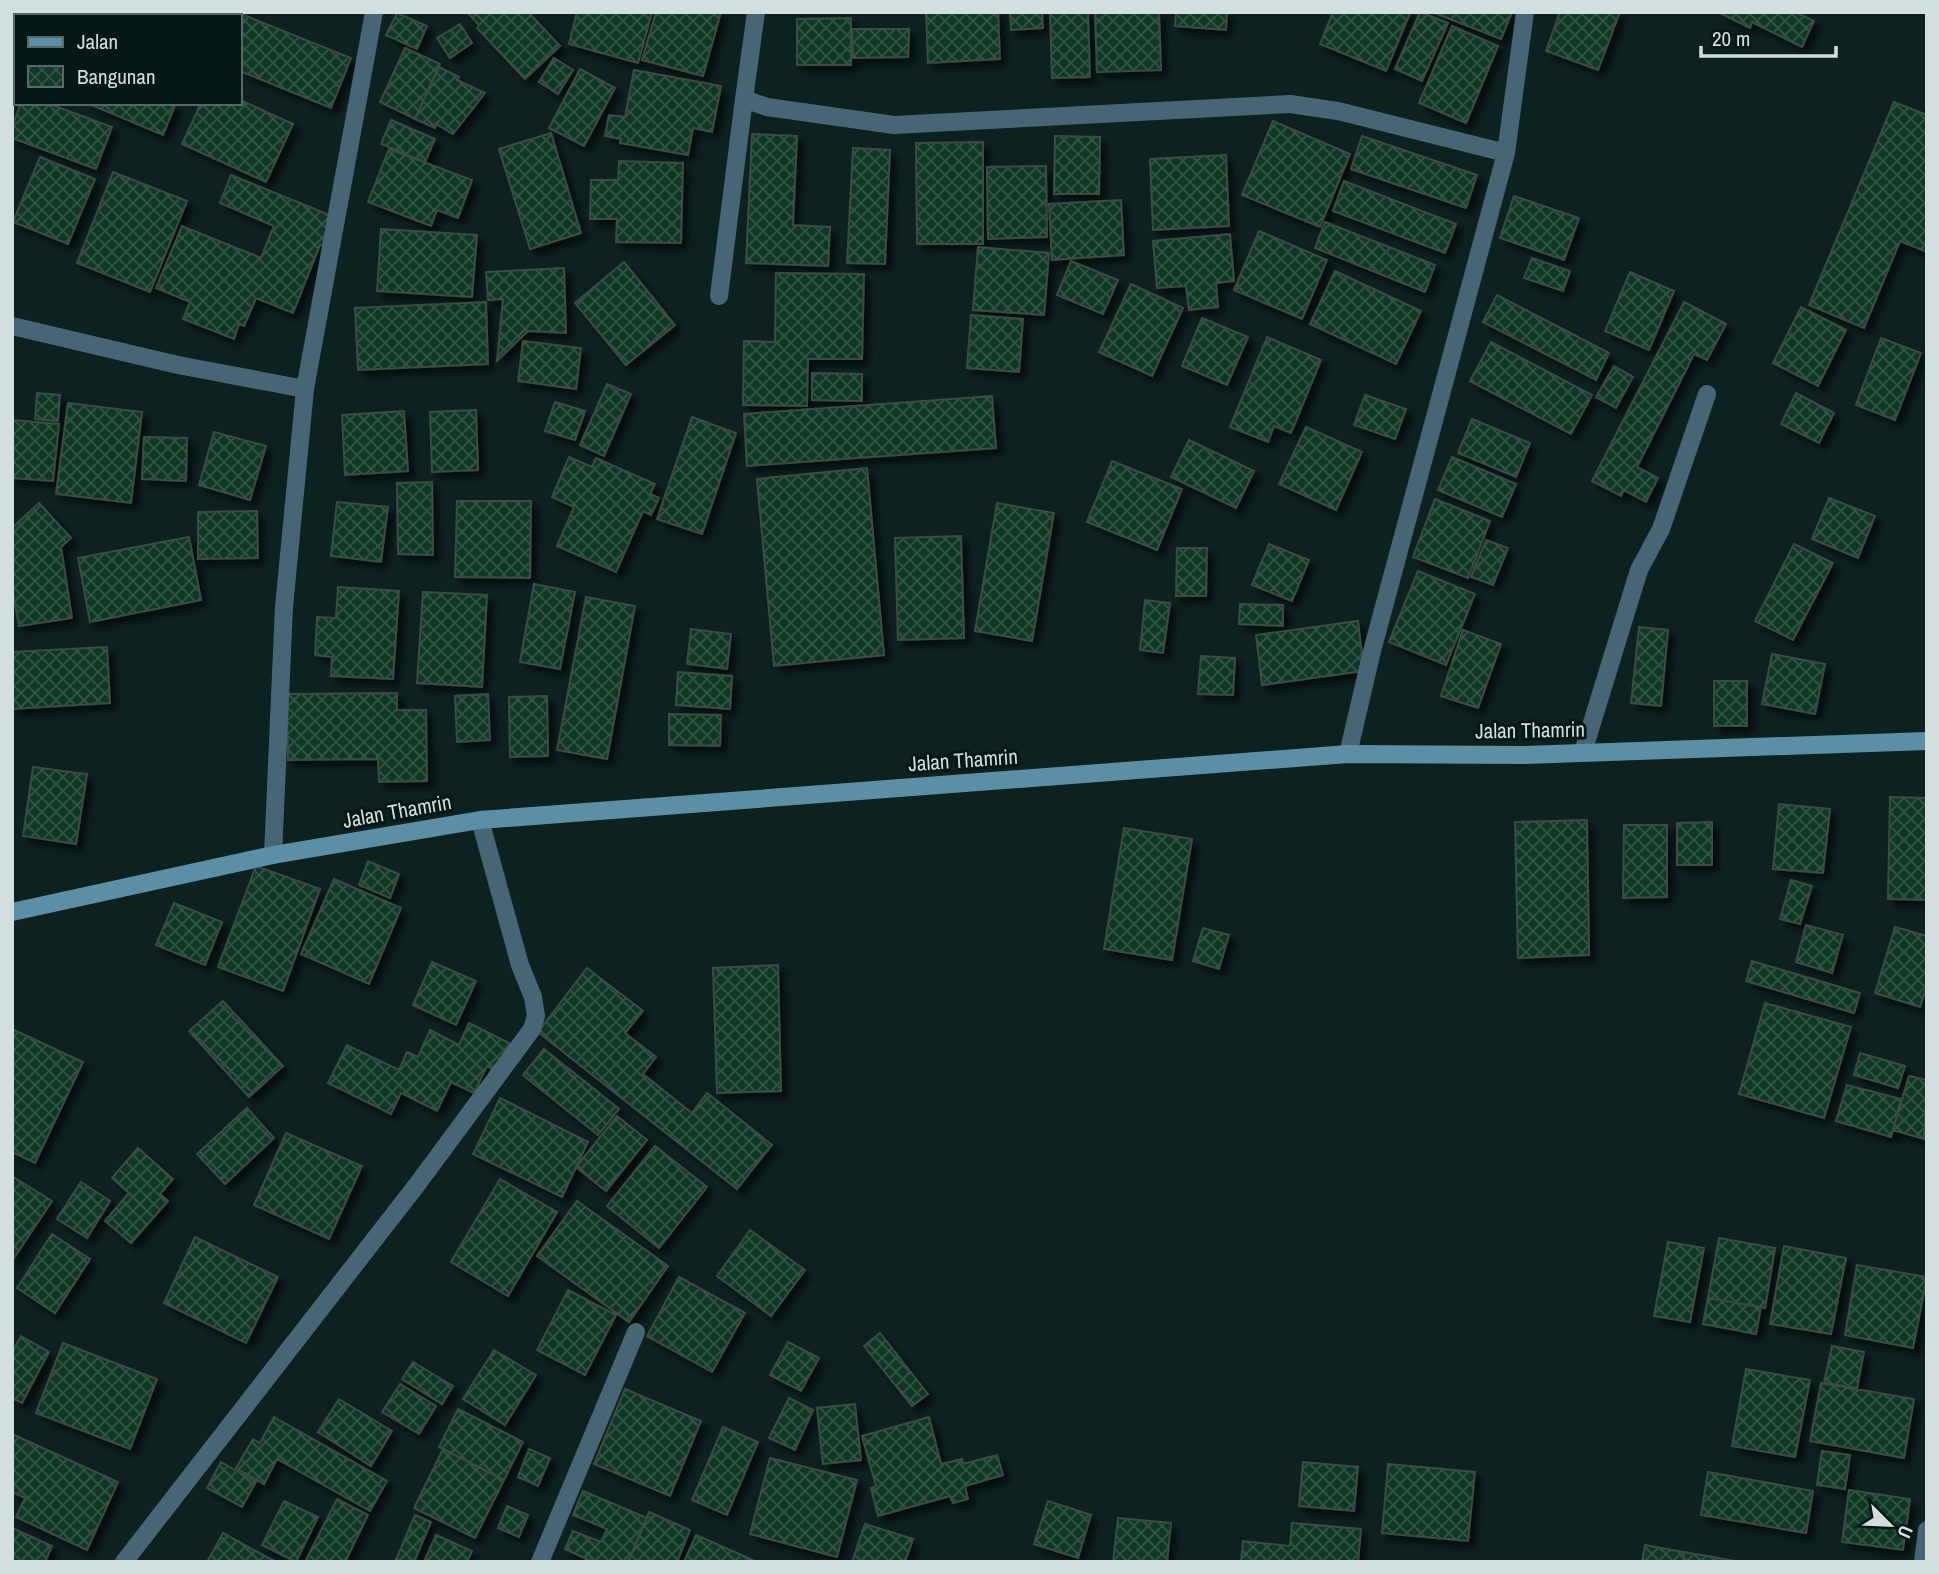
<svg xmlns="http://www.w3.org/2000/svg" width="1939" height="1574" viewBox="0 0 1939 1574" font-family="'Archivo Narrow',sans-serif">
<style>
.building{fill:url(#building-cross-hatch);stroke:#3c4b42;stroke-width:2;filter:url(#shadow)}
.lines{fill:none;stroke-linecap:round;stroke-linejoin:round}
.street{stroke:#476574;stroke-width:18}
.secondary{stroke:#5c8fa6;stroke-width:18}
.labels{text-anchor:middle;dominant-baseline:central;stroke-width:6;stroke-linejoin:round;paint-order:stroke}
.street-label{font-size:21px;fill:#d3dfde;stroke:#051817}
</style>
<defs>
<pattern id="building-cross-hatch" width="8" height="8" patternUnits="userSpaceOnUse" patternTransform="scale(1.75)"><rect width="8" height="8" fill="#113926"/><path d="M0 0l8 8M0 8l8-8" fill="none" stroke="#335545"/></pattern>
<filter id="shadow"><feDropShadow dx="6" dy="6" stdDeviation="3.5" flood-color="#0009"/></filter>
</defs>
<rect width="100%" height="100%" fill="#0e2121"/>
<path class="building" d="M12,12H41L40,16H16V74L12,82Z
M122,12H184L193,16H121Z
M226,12H236L351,58L331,108L240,71V16H225Z
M467,12H528L560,46L525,79L477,28L479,25Z
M577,12H652L638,63L569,44Z
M656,12H721L703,76L642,60Z
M926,12H998L1000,59L928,63Z
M1010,12H1042L1043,28L1011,30Z
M1050,12H1088L1090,77L1052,78Z
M1095,12H1159L1161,70L1097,72Z
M1176,12H1227L1226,30L1175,26Z
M1333,12L1410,13L1386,71L1320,44Z
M1420,12L1448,23L1422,81L1395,69Z
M1432,12H1512L1501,39Z
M1560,12H1620L1598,70L1546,51Z
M1718,12H1795L1814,21L1802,47L1752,22L1750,28Z
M397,13L427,26L417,49L386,35Z
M851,18V65H797V19Z
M460,24L472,43L450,58L437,38Z
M1452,26L1498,46L1466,123L1419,103Z
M852,29H909L908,57L853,58Z
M405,48L440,64L415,119L380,102Z
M554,58L573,70L558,94L539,82Z
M439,67L459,77L457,80L485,93L453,134L436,124L435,128L415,119Z
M580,69L615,88L584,146L549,128Z
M634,70L721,86L712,132L693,128L688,155L620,143L621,139L605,136L609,115L625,117Z
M240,100L293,124L266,182L182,144L201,103H240Z
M1894,102L1927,115V252L1900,241L1864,328L1809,305Z
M21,103H47L112,127L96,169L12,138V127Z
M87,103H176L163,135Z
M391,120L435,139L425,162L381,144Z
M1273,121L1350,154L1320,227L1242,195Z
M551,133L581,233L530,249L499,149Z
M752,134L797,136L793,225L830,227L828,266L746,263Z
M1055,136L1100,137L1099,194H1054Z
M1362,136L1477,175L1466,208L1351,169Z
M983,142V244H917L916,143Z
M853,148L890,150L885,264L847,263Z
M389,149L472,180L458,218L437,210L431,226L368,202Z
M1226,155L1229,226L1153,230L1150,159Z
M40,157L95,179L68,244L13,222Z
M619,161L683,163L681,243L616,242L617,219H590L591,180H618Z
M1046,166L1047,237L988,239L987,167Z
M113,172L187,201L150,292L77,263Z
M231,175L337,218L325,246L320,245L293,313L256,298L244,326L239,324L234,339L183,319L190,302L156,288L182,226L261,258L274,226L220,203Z
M1344,181L1456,224L1445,253L1333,211Z
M1514,196L1579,218L1564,260L1500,238Z
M1121,200L1124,255L1052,260L1049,204Z
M1325,222L1435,265L1425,292L1315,248Z
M381,229L477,235L472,297L377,291Z
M1259,231L1327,260L1302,319L1234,290Z
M1230,234L1234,281L1216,283L1218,307L1189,310L1186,286L1157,288L1153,241Z
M978,247L1049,253L1044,315L973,310Z
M1532,258L1570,271L1563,291L1524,278Z
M1071,261L1118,280L1103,314L1057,295Z
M624,262L675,325L626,365L575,303Z
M564,268L566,333L528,331L497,361L503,299L488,300L486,272Z
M1335,271L1421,311L1396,364L1310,324Z
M1630,272L1674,291L1649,350L1605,331Z
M776,273L864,274L862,359H808L807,406L743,405L744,341L775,342Z
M1131,284L1183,308L1152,376L1099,352Z
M1497,295L1609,353L1596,380L1483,322Z
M486,302L488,364L358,370L355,308Z
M1684,302L1726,324L1707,360L1694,354L1637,467L1658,478L1646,502L1624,490L1621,496L1592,481Z
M1801,307L1846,330L1818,386L1773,363Z
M971,315L1023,319L1019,372L967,368Z
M1202,318L1248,337L1227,385L1182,366Z
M1267,337L1321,360L1291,433L1274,426L1268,442L1230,427Z
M1881,338L1921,353L1895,420L1856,405Z
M523,341L581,348L576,389L518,381Z
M1491,342L1592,395L1571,434L1470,381Z
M1614,366L1633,377L1616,408L1596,397Z
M812,373L862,374V401L812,400Z
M607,384L631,394L604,456L580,445Z
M37,393L60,395L58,421L35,419Z
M1796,393L1834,413L1819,443L1781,424Z
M1365,395L1406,409L1395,439L1354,425Z
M992,396L996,448L747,466L744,414Z
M555,402L585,411L575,440L545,431Z
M68,403L142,412L131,503L56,494Z
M476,410L478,470L432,472L430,412Z
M404,411L408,471L345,475L342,415Z
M692,417L736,433L702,534L657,519Z
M1472,419L1530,443L1516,477L1458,453Z
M12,420L59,424L53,481L12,478Z
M1306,427L1362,452L1336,510L1279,484Z
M214,432L266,446L250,500L199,485Z
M144,437L187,438L186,481L142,479Z
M1189,440L1254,471L1236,508L1171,477Z
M569,457L592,467L596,458L655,484L650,494L659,498L651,515L643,511L616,572L557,546L574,507L552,497Z
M1452,457L1516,484L1502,517L1438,490Z
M1112,461L1182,489L1157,550L1087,522Z
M867,468L884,655L774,666L757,479Z
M432,482L433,555L398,554L397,483Z
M1829,498L1875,516L1858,558L1812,539Z
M1435,499L1490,521L1468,578L1413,557Z
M457,501H531L530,578L455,577Z
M337,502L388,507L381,562L331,556Z
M39,503L71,538L61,547L72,618L19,626L12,587V528Z
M997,503L1054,513L1032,641L975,631Z
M257,511L258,558L198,559V512Z
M961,536L964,638L898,640L895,538Z
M189,537L201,600L90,622L78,558Z
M1486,540L1508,548L1493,585L1471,577Z
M1269,544L1309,560L1292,601L1252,585Z
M1794,544L1833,563L1793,640L1755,621Z
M1177,548H1207L1206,596H1176Z
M1418,571L1475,594L1446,665L1389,642Z
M534,584L575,592L560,669L520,662Z
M338,587L399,591L393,679L331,676L332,657L315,655L317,617L336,618Z
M423,592L487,595L482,687L417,683Z
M586,597L635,606L607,759L557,750Z
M1145,600L1170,603L1163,653L1140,650Z
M1240,604L1283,605V626L1239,624Z
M1358,621L1364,671L1262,685L1256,635Z
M1639,627L1668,630L1661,706L1631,703Z
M691,629L731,634L727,669L687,664Z
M1463,630L1501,644L1478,708L1441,696Z
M107,647L110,703L12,709V652Z
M1772,654L1825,664L1815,714L1762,704Z
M1201,656L1235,658L1233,695L1198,694Z
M678,672L732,676L730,709L676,705Z
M1714,681H1747V726H1714Z
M397,693V710H426L427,781L379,782L378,759L288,760L287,694Z
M488,694L490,740L457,742L455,696Z
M547,696L548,756L510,757L509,697Z
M669,714L721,715L720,746L669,745Z
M33,767L87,774L76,844L23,836Z
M1890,797L1927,798V900L1888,899Z
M1779,804L1830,809L1823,873L1773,869Z
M1587,820L1589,955L1518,958L1515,822Z
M1712,822V865H1677V823Z
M1624,825H1667V897L1623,898Z
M1124,828L1192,839L1172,960L1104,949Z
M368,861L399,874L390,898L359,885Z
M256,866L320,889L283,991L218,967Z
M334,879L401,908L369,984L301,954Z
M1791,880L1812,886L1800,924L1780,919Z
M174,903L222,922L205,965L156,945Z
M1806,925L1843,935L1832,973L1796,962Z
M1895,927L1927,936V986L1920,1007L1875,993Z
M1203,928L1229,935L1219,969L1193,961Z
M1752,961L1860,993L1854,1013L1746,981Z
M432,962L476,981L456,1025L413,1005Z
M778,965L781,1091L717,1093L713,968Z
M587,968L643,1011L625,1033L656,1057L643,1074L692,1113L707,1093L772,1145L737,1189L538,1032Z
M223,1001L283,1066L249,1097L189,1031Z
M1765,1003L1851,1027L1824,1118L1739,1094Z
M469,1023L509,1043L495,1070L487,1066L474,1093L451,1082L437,1111L401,1093L391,1114L328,1083L347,1045L399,1070L407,1052L418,1057L430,1030L459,1045Z
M12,1029L83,1062L35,1163L12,1152Z
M544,1049L619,1109L598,1135L523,1075Z
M1860,1053L1905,1066L1898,1088L1854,1075Z
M1909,1076L1927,1080L1924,1139L1893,1130Z
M1847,1085L1901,1099L1891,1137L1836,1121Z
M500,1098L588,1142L562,1197L473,1154Z
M247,1108L274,1138L225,1184L197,1154Z
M617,1116L647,1140L606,1191L576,1167Z
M286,1133L362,1166L329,1239L254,1205Z
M655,1146L707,1187L659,1248L607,1206Z
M138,1148L173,1179L160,1194L168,1201L131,1243L105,1221L129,1193L112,1178Z
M12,1176L52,1201L12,1261Z
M500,1179L557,1212L508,1296L451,1262Z
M81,1182L110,1201L87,1238L57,1219Z
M577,1201L668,1266L629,1322L537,1256Z
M750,1230L805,1270L771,1316L717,1276Z
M52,1234L90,1259L55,1313L17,1288Z
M195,1237L278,1277L246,1343L164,1303Z
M1719,1238L1775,1248L1765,1308L1708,1298Z
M1668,1242L1704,1248L1690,1322L1654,1316Z
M1784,1246L1846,1258L1831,1334L1770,1324Z
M1857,1265L1927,1277L1913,1348L1845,1335Z
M679,1277L745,1313L712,1372L647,1336Z
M568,1290L616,1315L585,1375L537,1350Z
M1708,1298L1761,1307L1756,1334L1703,1324Z
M880,1333L928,1394L912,1406L864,1346Z
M21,1336L49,1352L22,1403L12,1398V1353Z
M788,1342L819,1358L801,1391L770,1375Z
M63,1343L157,1379L130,1449L36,1413Z
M1832,1346L1864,1352L1857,1388L1824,1383Z
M494,1350L536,1375L505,1425L463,1399Z
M413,1362L453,1386L442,1404L402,1379Z
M1746,1369L1810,1380L1795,1457L1732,1446Z
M1821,1383L1914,1399L1904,1458L1810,1441Z
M400,1384L436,1406L419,1434L382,1412Z
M625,1389L701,1421L670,1496L594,1464Z
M789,1398L813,1410L795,1450L769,1438Z
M339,1399L392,1431L371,1466L318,1432Z
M855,1404L861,1460L823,1464L817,1408Z
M458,1409L523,1442L504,1480L439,1447Z
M274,1417L387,1481L370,1511L277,1459L264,1484L236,1468L253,1439L260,1443Z
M929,1417L941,1464L962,1459L963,1464L997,1455L1003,1475L965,1486L968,1499L953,1503L950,1496L878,1516L871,1488L876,1486L862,1436Z
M723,1427L758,1442L727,1515L692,1500Z
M12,1434L118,1482L87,1550L16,1517L25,1498L12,1492Z
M443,1449L504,1480L475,1538L414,1508Z
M529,1449L550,1458L538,1486L518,1477Z
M1822,1451L1850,1455L1845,1489L1817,1485Z
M770,1458L857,1480L837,1557L750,1534Z
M221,1462L256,1482L242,1507L207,1488Z
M1303,1462L1358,1467L1354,1511L1299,1506Z
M1388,1464L1475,1472L1468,1541L1382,1533Z
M1708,1472L1813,1491L1806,1533L1701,1515Z
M1849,1490L1910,1499L1903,1550L1842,1542Z
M583,1491L647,1518L628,1562H593L565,1549L573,1531L601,1542L607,1529L573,1515Z
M337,1499L368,1515L345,1562H310L306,1560Z
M284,1501L318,1517L296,1562L262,1545Z
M1048,1501L1091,1515L1078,1558L1034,1544Z
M507,1506L528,1515L519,1537L498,1528Z
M649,1512L690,1530L677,1562H628Z
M415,1515L431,1522L414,1562H395Z
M1118,1518L1171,1523L1167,1562H1113Z
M1292,1523L1361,1529L1358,1562H1241L1243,1541L1290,1546Z
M865,1524L913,1539L905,1562H852Z
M12,1528L52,1546L45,1562H12Z
M223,1533L276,1562H207Z
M436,1535L472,1551L467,1562H424Z
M696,1535L753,1560L752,1562H684Z
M1645,1545L1684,1552L1683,1562H1642Z
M1684,1552L1741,1562H1683Z"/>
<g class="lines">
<path class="street" d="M756,12L744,99L767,107L894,125L1290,104L1338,111L1506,153
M719,296L744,99
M12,326L178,365L305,389
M1583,752L1639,570L1661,529L1707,394
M1348,754L1372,651L1506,153L1525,12
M273,855L284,607L305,389L374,12
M124,1562L419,1182L532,1029L536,1016L533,997L520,965L480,820
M540,1562L636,1332
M1923,1562L1927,1530"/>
<path class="secondary" d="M12,912L273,855L480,820L1348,754L1524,755L1927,741"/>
</g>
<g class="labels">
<g class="street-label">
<text transform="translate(1530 730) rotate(-1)">Jalan Thamrin</text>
<text transform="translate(963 760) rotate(-4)">Jalan Thamrin</text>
<text transform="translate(397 811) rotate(-10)">Jalan Thamrin</text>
</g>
</g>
<rect width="1939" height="1574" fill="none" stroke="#d3dfde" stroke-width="28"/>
<rect x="14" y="14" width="228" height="91" fill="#051817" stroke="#576867" stroke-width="2"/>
<rect x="28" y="37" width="35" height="10" fill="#5c8fa6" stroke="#576867" stroke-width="2"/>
<text x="77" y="49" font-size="21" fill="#d3dfde">Jalan</text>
<rect x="28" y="66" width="35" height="21" fill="url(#building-cross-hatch)" stroke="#576867" stroke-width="2"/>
<text x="77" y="84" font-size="21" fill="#d3dfde">Bangunan</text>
<g transform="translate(1890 1525) rotate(114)" stroke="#051817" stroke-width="5" paint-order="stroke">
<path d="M0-5L12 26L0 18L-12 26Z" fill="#d3dfde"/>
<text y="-10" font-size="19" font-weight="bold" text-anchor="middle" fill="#d3dfde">U</text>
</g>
<path d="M1701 46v10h135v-10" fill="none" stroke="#d3dfde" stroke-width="3.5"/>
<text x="1712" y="46" font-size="21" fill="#d3dfde" stroke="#051817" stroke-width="5" paint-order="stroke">20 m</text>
</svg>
